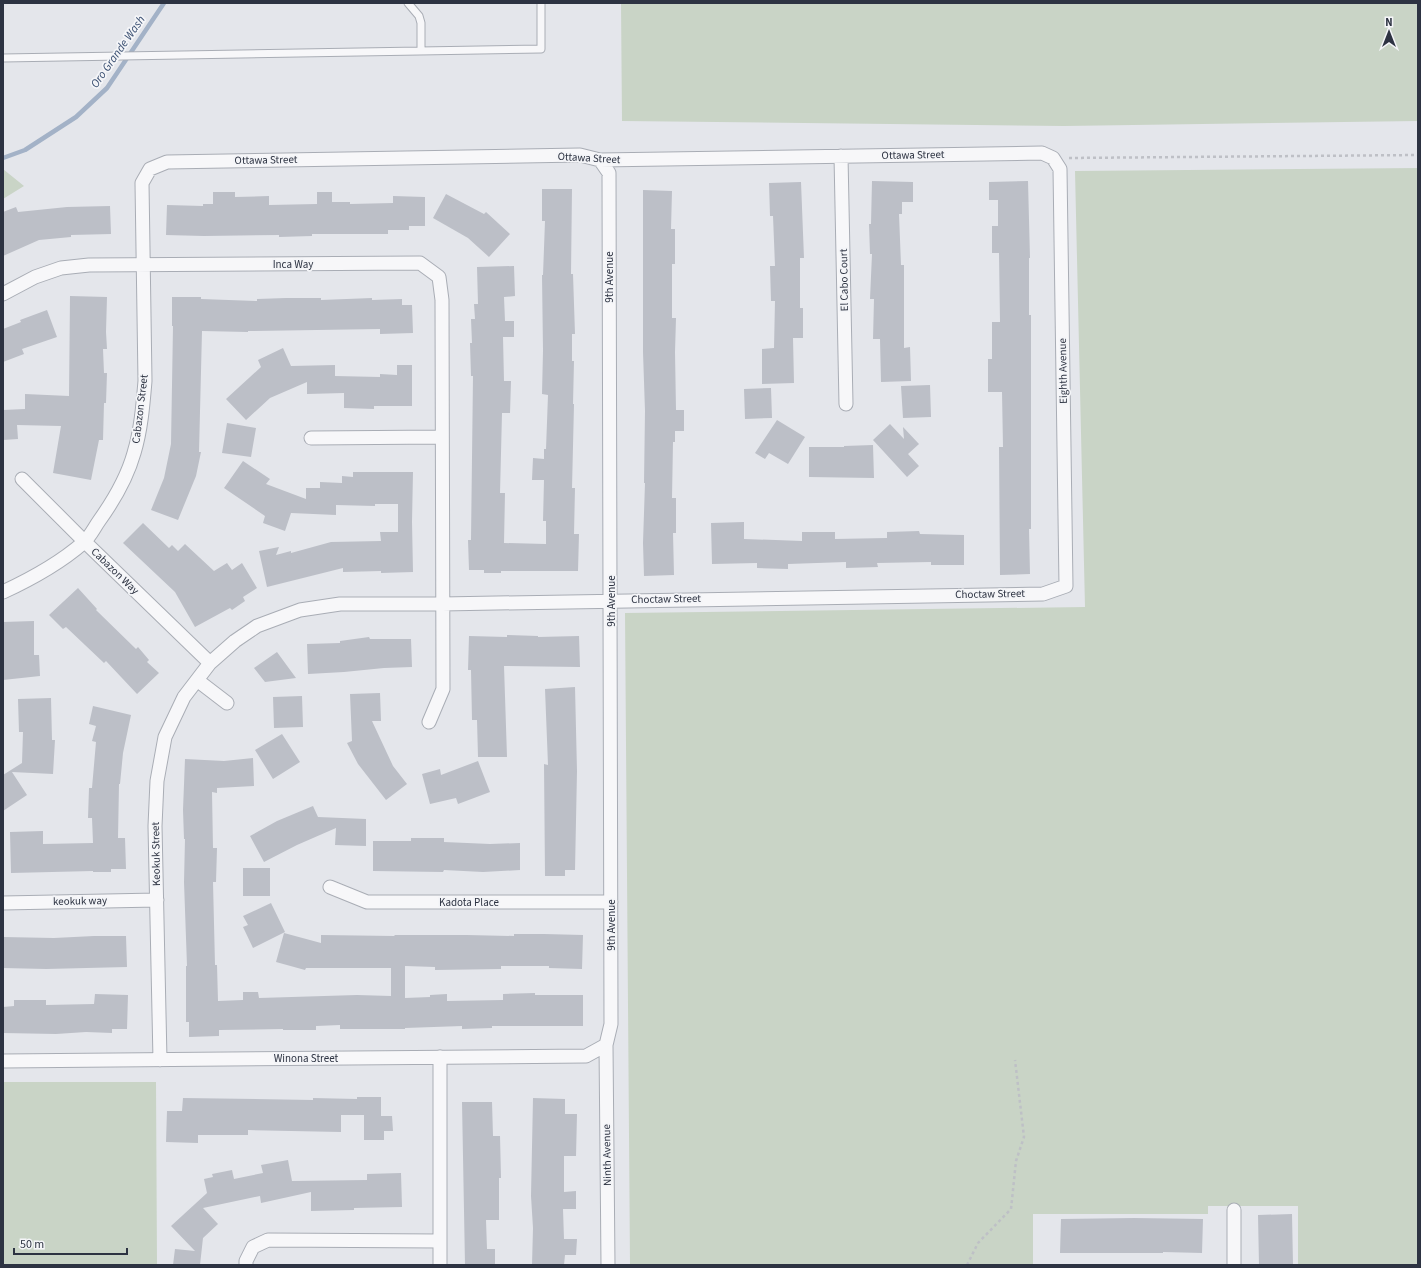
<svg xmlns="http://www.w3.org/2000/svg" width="1421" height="1268" viewBox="0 0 1421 1268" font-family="'Source Sans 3',sans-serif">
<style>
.green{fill:#c9d4c6}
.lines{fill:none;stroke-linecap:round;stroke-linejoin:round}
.stream{stroke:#a3b2c7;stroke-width:4.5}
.building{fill:#bcbfc7}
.lane-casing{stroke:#a9adb5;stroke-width:9}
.street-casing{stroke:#a9adb5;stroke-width:15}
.path{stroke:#bec0c6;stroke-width:2.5;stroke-dasharray:3 3;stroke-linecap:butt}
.lane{stroke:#f7f7f9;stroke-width:7}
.street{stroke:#f7f7f9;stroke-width:13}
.labels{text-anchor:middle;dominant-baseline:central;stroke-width:3.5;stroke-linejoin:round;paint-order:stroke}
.street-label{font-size:11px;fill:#2d3342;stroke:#f4f5f8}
.water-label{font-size:12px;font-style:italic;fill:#3b5072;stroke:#f4f5f8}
</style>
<rect width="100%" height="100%" fill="#e4e6eb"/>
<path class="green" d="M621,3H1418V121L1064,126L622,121Z
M1418,168V1265H1298V1206H1208V1214H1033V1265H630L625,613L1085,607L1075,171Z
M3,169L24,186L3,199Z
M3,1082H156L157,1265H3Z"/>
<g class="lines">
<path class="stream" d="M3,158L25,150L76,117L107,88L164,3"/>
</g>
<path class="building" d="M872,181L913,182V202H902V214H899L901,265H904V348L910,347L911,381L881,382L880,339H873L874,299H870L872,254H870L869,224H871Z
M1028,181L1030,258H1029V315H1031V529H1029L1030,574L1000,575L999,447H1003L1002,392H988V359H992V322H1000L999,253H992V226H998V200H989V182Z
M801,182L804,258H800V308H803V338H793L794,383L762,384V349L774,348L775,301H771L770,266H775L773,216H770L769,183Z
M542,189H572L571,274H573L575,334H572V361H574L573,404H574L572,488H575L574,534H579L578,571H501V573H484V570H469L468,540H471L473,376H471L470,343H472L471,319H475L474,304H478L477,267L514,266L515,296L504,297L505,321H514V337H503L504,381H511L510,413H502L500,493H505L504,543L546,544V521H543L544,480H532L533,458L544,459V449H546L548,395L542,394L543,351L542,275H543L545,221H542Z
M643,190L672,191L671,229H675V264H672V318H676L675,352L676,410H684V431H675V442H673L672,498H676V533H673L674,575L644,576L643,543L645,483H644L645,411L643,352Z
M213,192H235V197L269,196V205L317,204V192H332V202H350V204L393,203V196L425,197V226H409V230H388V234H312V236L279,237V235L204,236L166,235L167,205L203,206V204H213Z
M446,194L484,214L486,212L510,234L489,257L468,238L433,218Z
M110,206L111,234L71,235V237L39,240L3,256V212L16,207L18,212L67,207Z
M70,296L107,297L106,332L107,349H103L104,373H107L106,403H104L103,440H99L91,480L53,473L61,426L17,425L18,439L3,440V410L25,409V394L69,396Z
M172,297H201V299L257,301V299L286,298H321V300L372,298V300L402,299V305H412L413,333L380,334V329L248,331V332L202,331L199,452H201L196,476L178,520L151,510L164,478L171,444L173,326H172Z
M47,310L57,337L22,349L24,354L3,362V329L21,322L20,320Z
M283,348L291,366L335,365V376L380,377V374L397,375V365H412V406H374V409L344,408V393L307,394V382L270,398L246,420L226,399L261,367L258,360Z
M930,385L931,417L903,418L901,386Z
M771,388L772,418L745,419L744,389Z
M777,420L805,437L788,464L769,453L765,459L755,453Z
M227,423L256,428L251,457L222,453Z
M890,424L904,439L903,427L919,444L908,454L919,466L907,477L873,440Z
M873,445L874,478L809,477V447H844V446Z
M243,461L270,479L266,484L306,499V488H320V482L342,483V476L353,477V472H413L412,522L413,572L381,573V571L343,572V568L267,587L259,551L279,547L276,555L291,551V553L331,542L381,541L380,532H398V504H375V506L336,505V515L291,513L285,531L263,523L265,516L224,488Z
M744,522V539L802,541V532H835V539L887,538V532L919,531L920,534L964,535V565H931V562L877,563L878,567L846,568V562L788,564V569L757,568V563L712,564L711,523Z
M143,523L169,548L172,545L178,551L185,544L214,571L227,563L232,570L242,563L257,588L243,597L245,601L232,610L230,608L195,627L175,592L123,543Z
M78,588L97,609L96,610L136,649L138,647L149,660L147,662L159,673L137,694L106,661L104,663L66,627L63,629L49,615Z
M34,621V655H39L40,676L3,680V622Z
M507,635L538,636V637L579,636L580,667L504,666L507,757H478L477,720H472L471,670H468L469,636L507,637Z
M369,637L370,639H411L412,667L384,668L344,672L308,674L307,644L340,643V641Z
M277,652L296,678L265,682L254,668Z
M575,687L577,771L575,870H565V876H545L544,764L548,765L545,689Z
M380,693L381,721H372L393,766L407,784L386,800L358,764L347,743L352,741L350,694Z
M302,696L303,727L274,728L273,697Z
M51,698L52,740H55L53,774L12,772L27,795L3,811V775L22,763L23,732H19L18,699Z
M93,706L131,715L123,753L120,784H119L118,838H125L126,869H111V872H93V871L11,873L10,832L43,831V844L93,843L92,818H88L89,788H92L96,742L92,741L96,726L89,724Z
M282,734L300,762L273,779L255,750Z
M253,758L254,786L217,788V793L212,792L213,848H217L216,882H213L215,965H217L218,1001L243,1000V992H258L259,998L357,995L391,996V968H306L305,970L276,962L284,933L321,943V935L394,936L395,935H467L514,936V934H544L583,935L582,969L549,968V966H501V969L435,970V967L405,966V998L430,997V995L447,994V1001L503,1000V994L535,993V995H583V1026H492V1028L462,1029V1026L405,1028V1029H340V1025L316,1026V1030H283V1029L219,1030V1036L189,1037V1022H186V966H187L184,882L185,839H184L183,810L185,759L224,761Z
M478,761L490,792L458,804L456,798L430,804L422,774L440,769L441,775Z
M313,806L318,817L366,819V846L335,845L336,828L297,845L264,862L250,836L277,821Z
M411,838H444V842L490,844L520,843V870L483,872L444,870L443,872L373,871V841H411Z
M243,868H270V896H243Z
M271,903L285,932L253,948L243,927L248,925L243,916Z
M94,936H126L127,967L46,969L3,968V937L54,938Z
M95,994L128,995L127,1029H112V1033L86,1032L56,1034L3,1033V1007L14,1006V1000H46V1005L94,1004Z
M357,1097H381V1116H392L393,1131H384V1140H364V1115H341V1132L248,1130V1135H198V1143L166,1142L167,1111H182L183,1098L313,1100V1098L357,1099Z
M533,1098L565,1099V1114H577L576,1156H564V1192L576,1191V1209H563L564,1239H577L576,1255H565L564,1265H532L533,1228L531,1196Z
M462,1102H492L493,1136H500L501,1178H499V1220H486L487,1249H495V1265H465Z
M288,1160L292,1181L367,1180V1174L401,1173L402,1207L354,1208V1210L311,1211V1192L261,1203L260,1196L203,1208L218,1224L203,1238L200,1265H173L175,1249L195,1251L171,1226L207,1193L204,1179L213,1177L212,1174L232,1170L234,1179L263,1173L261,1165Z
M1292,1214L1293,1265H1259L1258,1215Z
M1134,1218L1203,1219L1202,1253L1163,1252V1253H1060L1061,1219Z"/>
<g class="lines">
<defs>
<path id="lane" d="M408,3L419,16L421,23V51
M3,58L541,49V3"/>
<path id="street" d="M841,156L846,404
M600,160L609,173L611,1024L606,1045L608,1265
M3,294L35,277L61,268L89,265L420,263L439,277L442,300L443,689L429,722
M311,438L442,437
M22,479L85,542L210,663
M3,592C31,579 60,563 83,543C90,537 94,528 99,521C114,500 127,478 134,453C141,430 143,405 145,381L142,183L150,169L167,162L580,155L600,160L1042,153L1053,158L1060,169L1066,586L1043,594L442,604H340L300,610L257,626L235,641L210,663L184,697L165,737L157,781L155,826L160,1060
M197,680L227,703
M330,887L367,902H611
M3,903L157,900
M3,1061L586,1056L606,1045
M1234,1210V1265
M246,1265V1261L253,1247L268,1240L440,1241
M440,1265V1057"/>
</defs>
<use href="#lane" class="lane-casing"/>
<use href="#street" class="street-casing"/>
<path class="path" d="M1069,158L1418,155
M967,1265L978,1243L1011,1209L1016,1161L1024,1137L1015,1060"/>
<use href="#lane" class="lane"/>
<use href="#street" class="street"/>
</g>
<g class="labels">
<g class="street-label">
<text transform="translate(913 155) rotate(-1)">Ottawa Street</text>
<text transform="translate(589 158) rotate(3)">Ottawa Street</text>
<text transform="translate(266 160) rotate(-1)">Ottawa Street</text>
<text x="293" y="264">Inca Way</text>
<text transform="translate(609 277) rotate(-90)">9th Avenue</text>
<text transform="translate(844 280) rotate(-91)">El Cabo Court</text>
<text transform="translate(1063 371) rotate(-91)">Eighth Avenue</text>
<text transform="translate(140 409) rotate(-83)">Cabazon Street</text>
<text transform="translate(115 571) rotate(44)">Cabazon Way</text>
<text transform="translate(990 594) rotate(-1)">Choctaw Street</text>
<text transform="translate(666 599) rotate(-1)">Choctaw Street</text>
<text transform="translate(611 601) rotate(-90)">9th Avenue</text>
<text transform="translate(156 854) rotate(-91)">Keokuk Street</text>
<text transform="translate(80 901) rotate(-1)">keokuk way</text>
<text x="469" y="902">Kadota Place</text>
<text transform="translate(611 925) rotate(-90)">9th Avenue</text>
<text x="306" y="1058">Winona Street</text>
<text transform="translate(607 1155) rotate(-91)">Ninth Avenue</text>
</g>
<g class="water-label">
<text transform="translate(118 52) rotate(-55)">Oro Grande Wash</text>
</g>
</g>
<rect width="1421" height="1268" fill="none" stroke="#2d3342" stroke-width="8"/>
<g transform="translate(1389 32)" stroke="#f4f5f8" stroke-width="3" paint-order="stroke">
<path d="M0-3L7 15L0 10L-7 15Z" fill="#2d3342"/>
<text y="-6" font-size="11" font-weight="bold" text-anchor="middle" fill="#2d3342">N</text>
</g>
<path d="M14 1248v6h113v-6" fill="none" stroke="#2d3342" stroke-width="2"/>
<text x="20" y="1248" font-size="12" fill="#2d3342" stroke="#f4f5f8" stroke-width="3" paint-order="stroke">50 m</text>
</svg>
